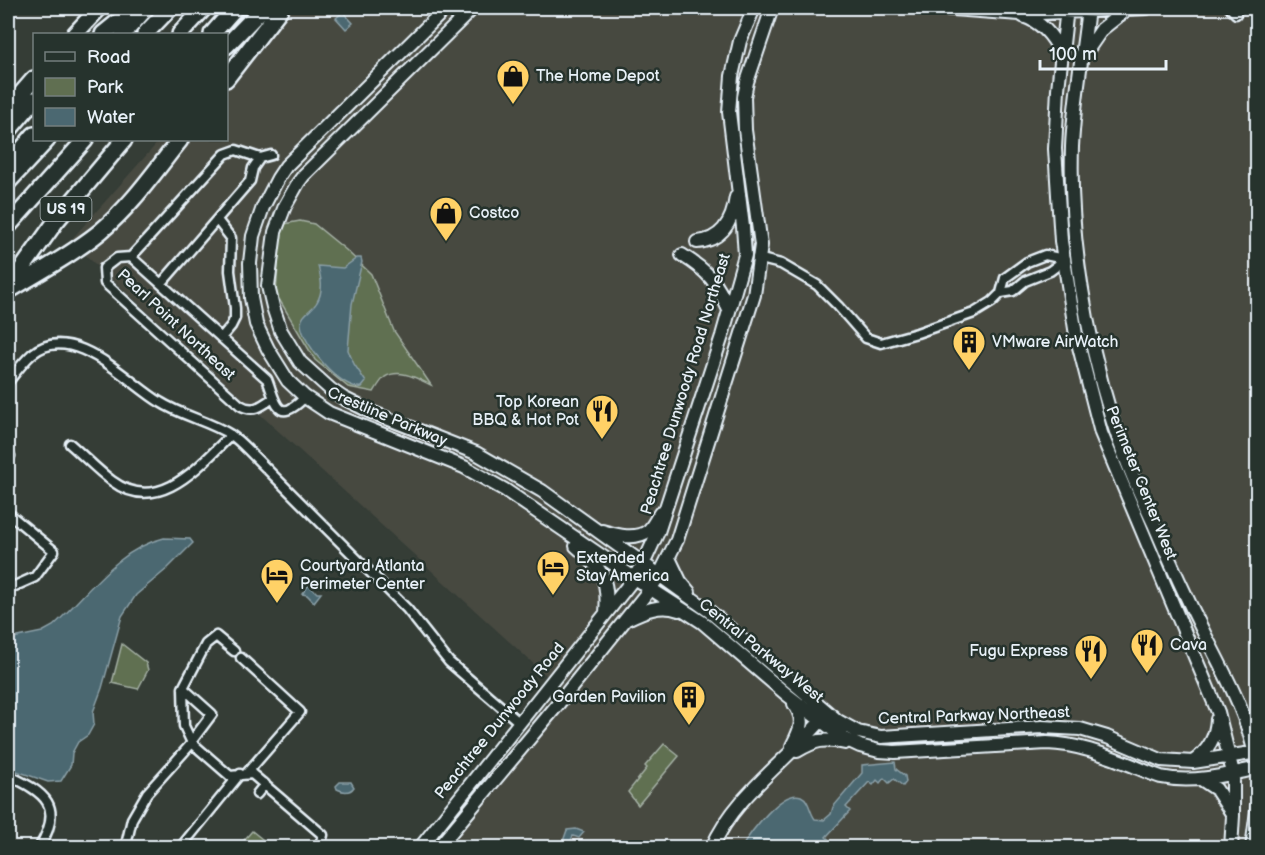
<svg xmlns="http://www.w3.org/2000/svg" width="1265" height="855" viewBox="0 0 1265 855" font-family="'Balsamiq Sans',sans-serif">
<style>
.built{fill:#474941}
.green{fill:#606f51;stroke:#a4b0a4;stroke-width:1.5}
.water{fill:#4b6871;stroke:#8a9fa7;stroke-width:1.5}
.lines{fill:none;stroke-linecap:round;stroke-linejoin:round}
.street-casing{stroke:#e8f1f8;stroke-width:13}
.secondary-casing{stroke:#e8f1f8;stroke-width:16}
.highway-casing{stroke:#e8f1f8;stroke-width:20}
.street{stroke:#26332d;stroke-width:8}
.secondary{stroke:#26332d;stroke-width:12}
.highway{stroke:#26332d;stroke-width:15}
.labels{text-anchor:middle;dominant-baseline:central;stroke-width:5;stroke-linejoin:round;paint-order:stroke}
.shield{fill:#26332d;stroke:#aeb8bb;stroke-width:1.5}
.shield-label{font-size:15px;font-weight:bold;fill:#e8f1f8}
.poi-label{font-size:16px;fill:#e8f1f8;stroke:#26332d;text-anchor:start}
.street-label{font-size:16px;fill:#e8f1f8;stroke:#26332d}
</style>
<rect width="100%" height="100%" fill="#353d36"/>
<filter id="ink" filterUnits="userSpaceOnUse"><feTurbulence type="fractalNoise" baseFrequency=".0167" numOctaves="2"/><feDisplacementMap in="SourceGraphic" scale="12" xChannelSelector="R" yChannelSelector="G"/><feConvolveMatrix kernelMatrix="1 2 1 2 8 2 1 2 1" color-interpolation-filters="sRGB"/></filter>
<g filter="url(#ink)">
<path class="built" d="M278,8H1257V847H429L559,687L70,241L160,140H226L227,65Z"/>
<path class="green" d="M300,221L314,224L346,250L371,274L394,331L431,385C418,379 400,368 385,377C381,380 377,387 374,392L348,387L315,360L276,294L280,237L284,224Z
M122,644L146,663L148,670L138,689L112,683Z
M664,744L679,756L638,805L628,792L647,768L645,766Z
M252,831L272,847H238Z"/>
<path class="water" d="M343,12L353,23L346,29L336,18Z
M357,258H361L362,262L352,304L348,350L354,364L366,382L362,387C342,391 302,344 301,324C301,314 313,310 317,302C324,290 321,278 318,266L343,268Z
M164,538L190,539L193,543L168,568L136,595L122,616L102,688L93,712L94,724L88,735L78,742L72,753L71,765L61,781L48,782L8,768V639L42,632L53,626C87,595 117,549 164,538Z
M309,585L317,593H321L314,602L307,595L302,594Z
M895,762L896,769L905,776L906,782L903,786L894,779L889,783L884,778L880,783L877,780L873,785L869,782L846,807L850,811L826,837L834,844L830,847H742C750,833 782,789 801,796C810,800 809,812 815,819L824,820L831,814L833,807L862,773V765Z
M340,782H351L354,787C350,793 343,792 337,789L336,786Z
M576,829L584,832L579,838L573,836L570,843L578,846L579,844L581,847H561L567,830Z"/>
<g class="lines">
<defs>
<path id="street" d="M1230,8L1236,14
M260,158L271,155
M217,220L231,238L230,271L235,308V318L231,326L221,338
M131,257L225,154L236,150L260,158
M757,258L781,264L817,285L838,306L866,338L881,343L917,333L974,313L992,302L1001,293L1013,291L1025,281L1050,271L1066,259
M161,284L250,181L253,168L260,158
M1001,293L1005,278L1027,262L1045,255L1064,259
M8,382C15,373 23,362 32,354C72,320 128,383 160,402C182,416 209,421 231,435C237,439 243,445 248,450L407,609L449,662L520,723
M273,398C262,406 253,413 240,405L105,283L104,268L117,258L131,257L267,379C276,402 277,426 305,397
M70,444C84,456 97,470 112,481C159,516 200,465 231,435
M8,452L10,456L8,459
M8,513L54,551L35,577L8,589
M234,651L216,636L206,644L183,688L184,726L192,743L230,776L252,774L323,835L319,848
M241,658L300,712L246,774
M183,688L212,714L191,742
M8,775C45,793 65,805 39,848
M257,794L265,784
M135,848L126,845L132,819L147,793L192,743
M180,848L240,774"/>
<path id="secondary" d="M446,8L286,166L278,178L263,207L253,236L250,263L251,298L256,324L268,349L288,381L305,397L329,413L464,467L505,490L634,578L702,622L786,694L845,739L860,746L879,751L895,752L1047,743C1077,744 1103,754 1131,765C1141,769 1151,774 1161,777C1193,784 1227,775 1258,768
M473,8L304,175L298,183L285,206L275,232L268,286L273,307L281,331L300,362L330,389L343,398L371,412L476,453L542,491L708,610L838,721L858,732L881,737L1042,727L1080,729L1107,737L1161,760L1193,762L1258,752
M939,8L1020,14L1146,8
M1067,8L1058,89L1055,149L1061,241L1076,335L1101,433L1218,712L1233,773V816L1231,848
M1088,8C1083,54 1074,100 1072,147C1069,236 1086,334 1112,419C1123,455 1138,490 1154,524C1170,562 1187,599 1205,635C1226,676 1248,716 1256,760
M1023,16C1042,22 1053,36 1061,53
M1084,55L1102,29L1126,10
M697,242C723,240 733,220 736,197
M682,255C709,272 716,281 729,310
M602,531C616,535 636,541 649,530C653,526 657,518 660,513
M576,546C602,569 609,578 606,613
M669,558L680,581L689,592
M627,619C645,610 660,604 679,610
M792,746C800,730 806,720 794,704
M797,751C816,740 823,738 845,743
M1193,762C1208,751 1216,738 1217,719
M1201,779L1216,789L1233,815
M420,848L634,578L646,558L658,532L722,336L745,255L743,227L729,112L732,76L740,41L754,8
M438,848L554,709L650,589L659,576L677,540L754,295L761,245L745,130L744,97L747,82L772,8
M712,848C735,794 789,760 825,716
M1252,848L1258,803"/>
<path id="highway" d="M75,34L99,8
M103,34L135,8
M123,34L146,8
M145,34L170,8
M180,34L204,8
M212,34L235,8
M226,46L263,8
M226,79L281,8
M8,109L34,79
M8,131L34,100
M8,166L34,135
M8,182L47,140
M8,226L85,140
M9,287L56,221L124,140
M8,291C39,272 73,254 101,231C132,205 155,171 180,140"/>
</defs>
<use href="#street" class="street-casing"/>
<use href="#secondary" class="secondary-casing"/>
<use href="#highway" class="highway-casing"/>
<use href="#street" class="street"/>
<use href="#secondary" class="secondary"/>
<use href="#highway" class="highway"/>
</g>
</g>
<defs>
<symbol id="shop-pin" viewBox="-11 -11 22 30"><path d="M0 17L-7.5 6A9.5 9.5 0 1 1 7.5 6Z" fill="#ffd166" stroke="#26332d"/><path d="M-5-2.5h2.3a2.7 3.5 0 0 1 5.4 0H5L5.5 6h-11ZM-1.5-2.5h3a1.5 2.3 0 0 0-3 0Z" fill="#111"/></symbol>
<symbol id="building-pin" viewBox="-11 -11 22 30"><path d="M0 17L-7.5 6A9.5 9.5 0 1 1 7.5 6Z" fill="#ffd166" stroke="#26332d"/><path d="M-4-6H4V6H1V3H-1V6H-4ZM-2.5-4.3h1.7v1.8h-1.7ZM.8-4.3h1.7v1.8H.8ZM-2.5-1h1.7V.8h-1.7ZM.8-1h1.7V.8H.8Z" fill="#111"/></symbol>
<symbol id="restaurant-pin" viewBox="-11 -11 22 30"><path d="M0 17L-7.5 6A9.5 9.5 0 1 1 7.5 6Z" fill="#ffd166" stroke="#26332d"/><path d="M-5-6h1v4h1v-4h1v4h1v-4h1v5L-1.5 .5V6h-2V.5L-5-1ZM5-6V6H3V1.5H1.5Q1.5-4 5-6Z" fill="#111"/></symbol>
<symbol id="hotel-pin" viewBox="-11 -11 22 30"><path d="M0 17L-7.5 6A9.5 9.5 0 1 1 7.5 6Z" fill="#ffd166" stroke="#26332d"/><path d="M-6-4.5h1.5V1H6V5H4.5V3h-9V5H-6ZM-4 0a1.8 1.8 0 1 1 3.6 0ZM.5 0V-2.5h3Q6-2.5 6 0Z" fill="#111"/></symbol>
</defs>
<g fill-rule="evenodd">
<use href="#shop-pin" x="494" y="57" width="38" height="52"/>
<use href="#shop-pin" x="427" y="194" width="38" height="52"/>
<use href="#building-pin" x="950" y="323" width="38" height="52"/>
<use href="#restaurant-pin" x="583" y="392" width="38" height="52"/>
<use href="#hotel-pin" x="534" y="548" width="38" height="52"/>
<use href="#hotel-pin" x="258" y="556" width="38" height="52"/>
<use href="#restaurant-pin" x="1128" y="626" width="38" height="52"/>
<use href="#restaurant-pin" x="1072" y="632" width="38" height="52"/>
<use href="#building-pin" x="670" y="678" width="38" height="52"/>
</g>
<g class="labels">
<rect class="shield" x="40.5" y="197" width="51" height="24" rx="4.5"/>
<g class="shield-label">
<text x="66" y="209">US 19</text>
</g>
<g class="poi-label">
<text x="536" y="76">The Home Depot</text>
<text x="469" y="213">Costco</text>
<text x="992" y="342">VMware AirWatch</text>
<text x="579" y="402" text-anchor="end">Top Korean<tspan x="579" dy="18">BBQ &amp; Hot Pot</tspan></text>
<text x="576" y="558">Extended<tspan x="576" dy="18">Stay America</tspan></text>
<text x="300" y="566">Courtyard Atlanta<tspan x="300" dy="18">Perimeter Center</tspan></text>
<text x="1170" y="645">Cava</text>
<text x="1068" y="651" text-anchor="end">Fugu Express</text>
<text x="666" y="697" text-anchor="end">Garden Pavilion</text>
</g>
<g class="street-label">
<text transform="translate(176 325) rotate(43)">Pearl Point Northeast</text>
<text transform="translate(686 384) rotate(-73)">Peachtree Dunwoody Road Northeast</text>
<text transform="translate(387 417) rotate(23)">Crestline Parkway</text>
<text transform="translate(1141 483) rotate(68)">Perimeter Center West</text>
<text transform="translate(761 651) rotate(39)">Central Parkway West</text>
<text transform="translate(974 716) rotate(-2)">Central Parkway Northeast</text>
<text transform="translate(500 721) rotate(-51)">Peachtree Dunwoody Road</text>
</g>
</g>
<rect width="1265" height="855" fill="none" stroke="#26332d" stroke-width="30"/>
<rect x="15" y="15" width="1235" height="825" fill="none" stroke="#e8f1f8" stroke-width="2" filter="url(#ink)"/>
<rect x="33" y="33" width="195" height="108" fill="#26332d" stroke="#747f7e" stroke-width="1.5"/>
<rect x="45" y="52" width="30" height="9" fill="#26332d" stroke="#747f7e" stroke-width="1.5"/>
<text x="87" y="63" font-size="18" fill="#e8f1f8">Road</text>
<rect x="45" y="78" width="30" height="18" fill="#606f51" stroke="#747f7e" stroke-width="1.5"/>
<text x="87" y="93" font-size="18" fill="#e8f1f8">Park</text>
<rect x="45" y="108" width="30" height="18" fill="#4b6871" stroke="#747f7e" stroke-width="1.5"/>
<text x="87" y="123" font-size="18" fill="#e8f1f8">Water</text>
<path d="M1040 60v9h126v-9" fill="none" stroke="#e8f1f8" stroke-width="3"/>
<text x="1049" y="60" font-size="18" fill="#e8f1f8" stroke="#26332d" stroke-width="4.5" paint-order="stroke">100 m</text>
</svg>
